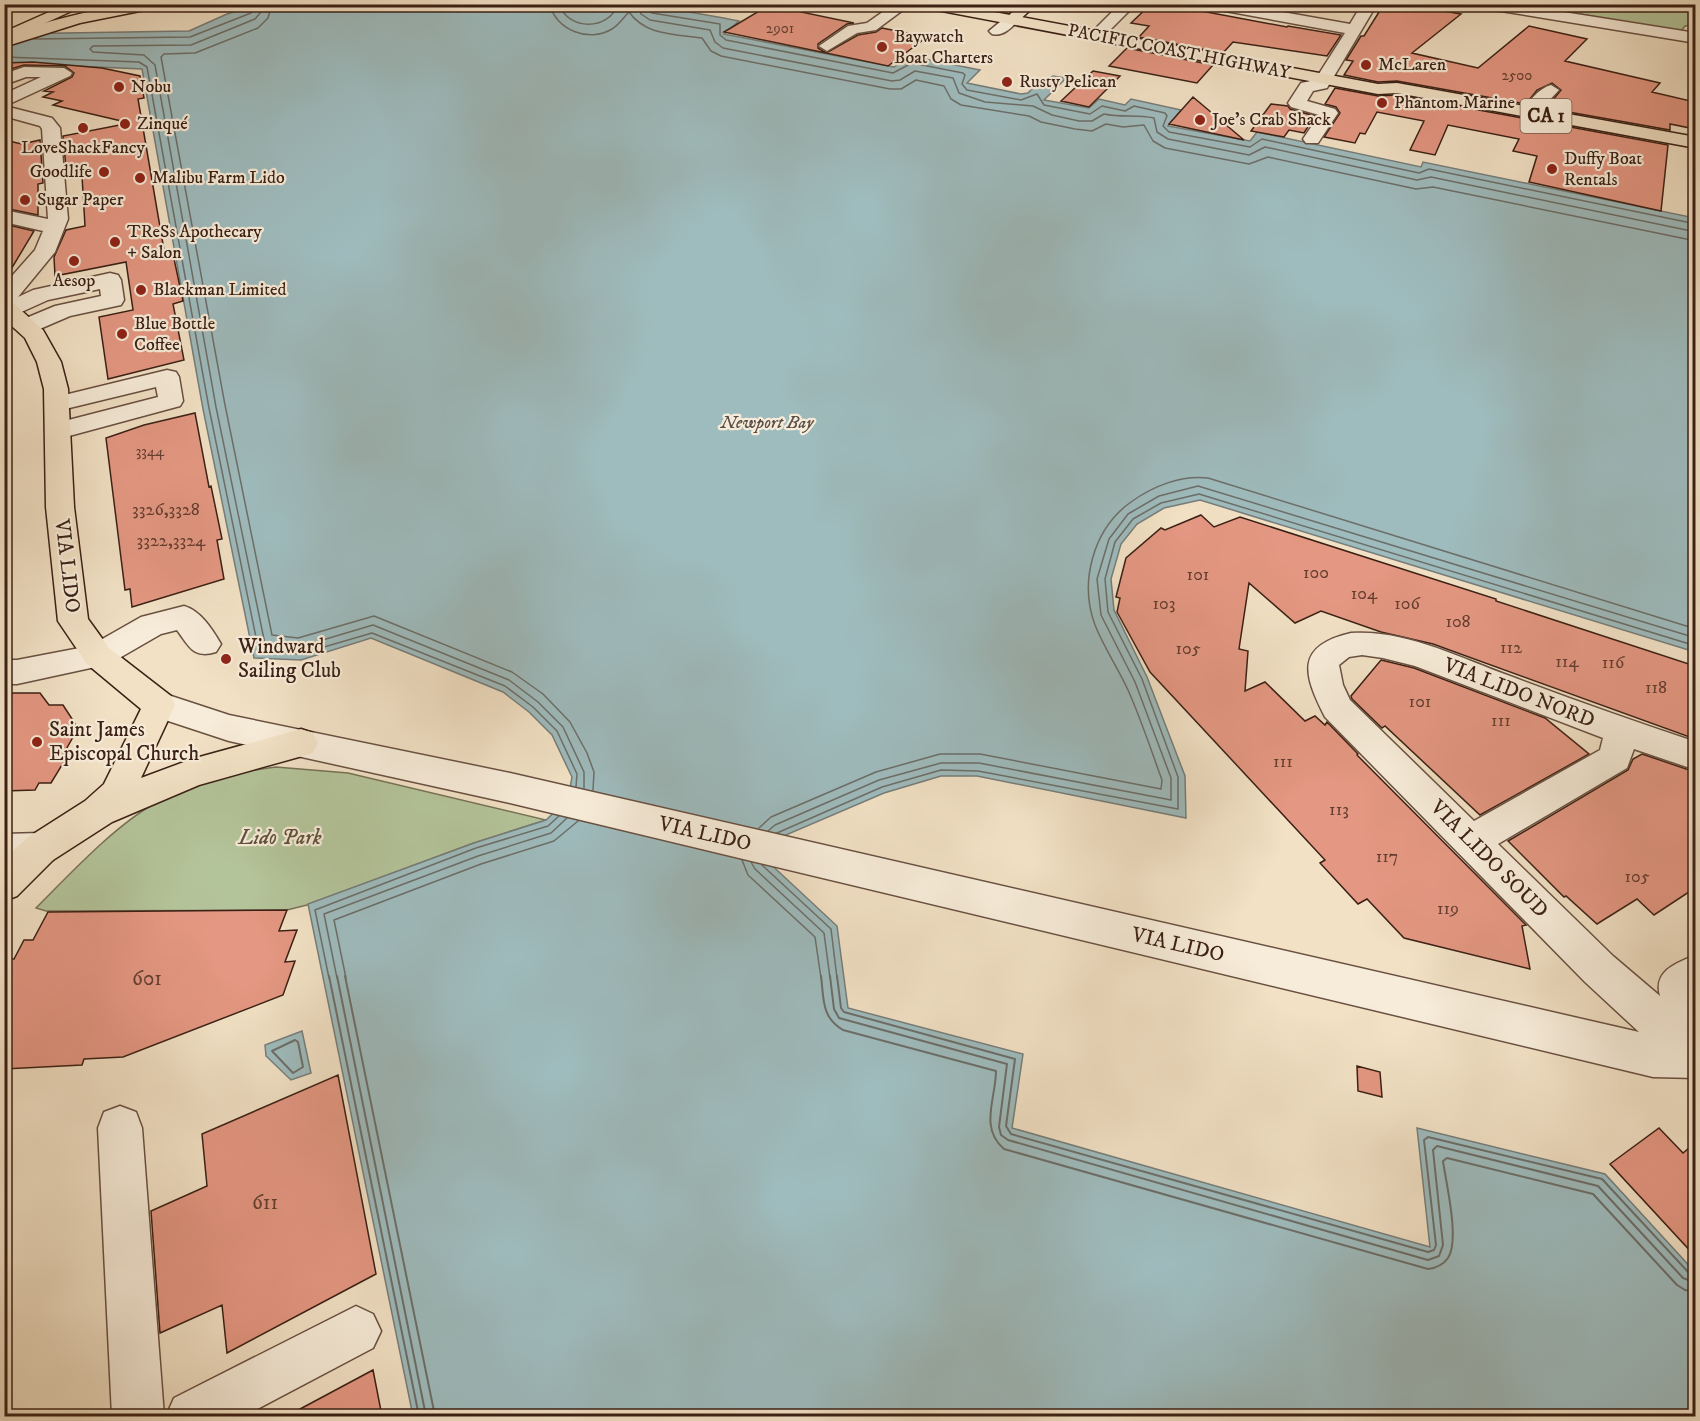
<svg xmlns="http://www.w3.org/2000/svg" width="1700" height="1421" viewBox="0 0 1700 1421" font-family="'IM FELL DW Pica',serif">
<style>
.green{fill:#b4c49a;stroke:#787258;stroke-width:1.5}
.water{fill:#9ebbbd;stroke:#767d7a;stroke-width:1.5}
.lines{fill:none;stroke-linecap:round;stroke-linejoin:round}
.shore-far1{stroke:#6c6e69;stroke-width:1.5}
.shore{stroke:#6c6e69;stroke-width:2}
.building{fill:#e49782;stroke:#3b2015;stroke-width:1.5}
.minor-casing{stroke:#695041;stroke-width:3}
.major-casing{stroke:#3b2015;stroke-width:3}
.highway-casing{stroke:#3b2015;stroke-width:3}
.minor{fill:#f7ecd9;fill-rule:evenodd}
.major{fill:#f2e1c5;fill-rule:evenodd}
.highway{fill:#f2e1c5;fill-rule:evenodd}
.poi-dot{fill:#8f2418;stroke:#f7ecd9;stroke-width:2}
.labels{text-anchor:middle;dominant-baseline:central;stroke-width:4.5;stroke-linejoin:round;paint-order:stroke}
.far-number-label{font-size:15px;fill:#653e30}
.far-poi-label{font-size:18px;fill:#3b2015;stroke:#f7ecd9;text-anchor:start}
.far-street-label{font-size:18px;fill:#3b2015;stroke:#f7ecd9}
.far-water-label{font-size:18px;font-style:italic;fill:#594e47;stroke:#f7ecd9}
.number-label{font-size:18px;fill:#653e30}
.shield{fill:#f7ecd9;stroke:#735d50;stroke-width:1.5}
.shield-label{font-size:20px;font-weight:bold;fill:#3b2015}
.street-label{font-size:21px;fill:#3b2015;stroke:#f7ecd9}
.poi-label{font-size:21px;fill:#3b2015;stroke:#f7ecd9;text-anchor:start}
.park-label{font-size:21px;font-style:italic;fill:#5f513d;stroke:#f7ecd9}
.near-number-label{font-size:21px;fill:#653e30}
</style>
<rect width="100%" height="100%" fill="#f2e1c5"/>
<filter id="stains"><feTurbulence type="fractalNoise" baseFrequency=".00333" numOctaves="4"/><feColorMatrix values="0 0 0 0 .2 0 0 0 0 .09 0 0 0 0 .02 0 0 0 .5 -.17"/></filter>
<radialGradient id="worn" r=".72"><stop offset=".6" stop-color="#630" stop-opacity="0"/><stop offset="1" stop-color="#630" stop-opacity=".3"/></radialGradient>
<path class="green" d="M1519,4L1695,5V25L1685,26L1681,31Z
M276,767L348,773L546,820L474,843L307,905L287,910L46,911L36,908C71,873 114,826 157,802C193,782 235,772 276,767Z"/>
<path class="water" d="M258,4H573L571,7C594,14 610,3 634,5C669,7 705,15 739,21L724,34L894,67L910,56L980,70L967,83L1021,94L1028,93L1041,79L1047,80L1053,76L1066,78L1044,100L1089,108L1099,99L1125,105L1131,99L1181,110L1168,126L1250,141L1257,132L1421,167L1423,162L1695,218V652L1200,500L1164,508L1137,524L1121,544L1111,579L1114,610L1147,677L1185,776L1186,818L977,776H941L884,793L781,837L764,858L837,926L848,1008L1023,1054L1012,1128L1430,1247L1417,1128L1605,1174L1695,1272V1416H413L308,904L474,843L546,820L568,799L572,777L552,735L529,712L503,692L371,638L301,660L254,658L203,409L142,69L5,63L4,34L189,31L227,14Z
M302,1031L311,1073L291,1080L266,1056L265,1045Z"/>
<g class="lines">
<path class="shore-far1" d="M263,4L261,12L255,19L191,45L93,46L90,49L93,52L144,55L155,65L216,407L265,644L299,647L373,625L509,680L538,702L563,727L584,772V788
M272,4L268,18L258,28L195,53L164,54L161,57L225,405L272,635L298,638L374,616L512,672L543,694L570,722L587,753L594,772L593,790
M550,4C555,30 589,43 612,29C619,25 623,18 629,12C646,36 675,34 702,38L711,51L721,56L890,89H901L916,80L944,86L951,99L961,105L1029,116L1041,122L1075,129L1092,131L1106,124L1123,127L1144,125L1153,141L1165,148L1249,164L1268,157L1416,189L1433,187L1696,241
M559,4C568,31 609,31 618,4
M639,4L641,14L650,20L710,30L715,42L723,48L892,81L900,80L915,71L953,78L959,93L985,102L1033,106L1052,115L1079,121H1092L1104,114C1122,118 1136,114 1154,118L1157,132L1168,139L1249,155L1265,147L1417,180L1431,177L1696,232
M647,4L648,10L652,13L720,24V35L726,40L893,73L912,63L963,73L965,75L962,84L967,90L1021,100L1037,94L1044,105L1090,114L1102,106L1125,111L1134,106L1165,113L1167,116L1163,126L1169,132L1250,147L1262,139L1419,173L1429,169L1696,224
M34,39L190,37L251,13L255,4
M4,57L139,62L147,67L209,408L259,652L300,654L372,633L505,686L533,707L557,731L577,774L576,787
M759,828L771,817L876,772L940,754H980L1161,789L1162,780C1151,750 1141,719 1128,690C1118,668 1104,648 1095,625C1079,582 1093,529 1131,502C1153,486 1181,475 1208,478L1696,629
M768,831L775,825L879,780L941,763H979L1171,800V778L1135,682L1101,615L1097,579L1109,539L1128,514L1159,496L1198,486L1696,638
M777,833L882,787L941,770L978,771L1178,809V777L1142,679L1108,612L1105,579L1115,542L1133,519L1161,503L1199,494L1696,646
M742,860L748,875L815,937L821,978
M751,862L755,869L824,933L830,978
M762,865L831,929L837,978
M329,978L315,910L476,848L548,826L559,816
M337,978L324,914L478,856L551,833L567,818
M346,978L334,920L481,864L554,841L578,821"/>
<path class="shore" d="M329,976L419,1416
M337,976L426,1416
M345,976L435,1416
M821,976C824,999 821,1017 843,1030L996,1071C996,1098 979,1128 1004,1149L1428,1269C1436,1268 1443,1265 1448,1258C1460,1240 1446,1183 1443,1161L1447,1158L1593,1194L1677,1285L1685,1290L1696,1292
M830,976L834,1009L839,1018L1007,1064L999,1127L1001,1135L1008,1140L1428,1260L1439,1256L1443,1245L1433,1150L1437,1146L1598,1186L1683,1278L1696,1283
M837,976L841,1008L844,1012L1015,1059L1006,1126L1011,1134L1428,1252L1434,1250L1436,1245L1424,1140L1428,1137L1602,1179L1689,1273L1696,1275
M295,1040L298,1042L303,1067L293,1073L272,1051Z"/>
</g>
<path class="building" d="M771,4H802L801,12L854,23L847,24L818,44V48L826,53L724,32Z
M1151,4H1164L1287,27L1288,26L1341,35L1327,56L1233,42L1223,53L1139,37L1149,26L1131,23Z
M1384,4H1403L1461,14L1412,53L1478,68L1529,26L1587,39L1565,61L1660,83L1652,92L1695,102V129L1670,124V130L1546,108L1561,90L1552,83L1537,90L1526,104L1397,81L1378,82L1344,75L1353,61L1346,60L1361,36H1364Z
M882,28L927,37L888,66L826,53L858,35L876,32Z
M1127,48L1213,65L1197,83L1109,66Z
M33,62L102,68L140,76L144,98L138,99L165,256L173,254L183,301L173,304L184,360L108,379L99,317L133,310L126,262L55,276L54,257L66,230L85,226L82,176L67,178L63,136L130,123L53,105L62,101L43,97L53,92L44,91L72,77L74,73L65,66L24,65L4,71V63Z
M1093,71L1120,76L1089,107L1061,101Z
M1335,88L1378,96L1397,95L1668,145L1661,211L1529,182L1537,156L1513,151L1519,139L1448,125L1435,155L1410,150L1424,121L1377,112L1365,134L1360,133L1355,143L1324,137L1340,113L1336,107L1325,104Z
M1193,97L1244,140L1169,124Z
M1271,104L1288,106L1290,109L1315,116L1304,133L1289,130L1284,137L1251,131Z
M4,140L22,144L40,140L43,183L38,184V215L4,208Z
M4,224L34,231L4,281Z
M195,413L209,487L211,486L222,539L217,540L224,579L132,607L130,589L125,590L106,438L144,425Z
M1201,515L1214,527L1240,517L1496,599V601L1695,666V739L1433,644L1381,632L1321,611L1295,623L1249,583L1239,649L1248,651L1245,691L1265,682L1305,721L1315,716L1325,725L1327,722L1358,754L1357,755L1526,925L1522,926L1530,969L1404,938L1367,899L1358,904L1320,863L1325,860L1150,672L1117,612L1120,598L1116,597L1126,558L1161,528L1165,530Z
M1381,660L1414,668L1545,718L1589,754L1480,815L1385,726L1382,728L1352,699L1351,696Z
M4,693H40L49,705H63L78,728L63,755H68L51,783H39L35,790L4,791Z
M1642,754L1695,772V888L1654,915L1637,899L1597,924L1566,896L1564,897L1508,841L1628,770L1633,759Z
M287,910L279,931L297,930L285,962L295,961L283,995L123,1057L84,1059L82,1065L4,1069V959H14L24,940H33L48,912Z
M1357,1066L1380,1072L1382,1097L1358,1091Z
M338,1075L376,1274L227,1353L222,1305L160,1333L151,1211L207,1186L202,1134Z
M1659,1128L1683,1153L1695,1143V1256L1610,1164Z
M373,1370L382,1416H287Z"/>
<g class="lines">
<defs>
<path id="minor" d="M894,4H911L876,30L857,33L827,51L819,46L848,26L867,23Z
M1120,4H1136L1109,31H1099L1096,28Z
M1202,4H1237L1350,24L1362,4H1377L1327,88L1313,91L1307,101L1335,109L1338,113L1318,143H1306L1303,139L1319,115L1291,107L1288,103L1301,83L1315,80L1345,33L1209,8Z
M1447,4H1513L1696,33V43L1501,11L1454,8Z
M1011,16L1018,20C1012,28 1002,37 992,34L989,31L1006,17Z
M24,67L64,68L72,73L70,76L5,106L52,118L60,128L68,219L55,252L18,297L33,290L110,273L118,275L121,280L124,300L121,305L70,316L35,331L27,333L19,331L16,326L19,321L55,306L101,296L100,289L48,300L17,314L4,315V285L35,250L43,231L4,222V210L48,219L42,129L40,126L4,116V94L41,77H26L4,85V74Z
M1551,85L1559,90L1543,107L1540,117H1528L1525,113C1527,101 1540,88 1551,85Z
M167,370L176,372L179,377L183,401L180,406L58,439L49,437L45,431L49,425L158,397L156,387L57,411L48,409L45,404L48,399Z
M184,606C201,611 212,629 221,644L216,652C193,659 189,646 177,630L161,634L109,664L17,684H4V660H17L90,646L141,617Z
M1351,633C1405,629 1460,658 1510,676C1571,699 1633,721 1696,742V770L1634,749L1627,768L1498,844L1613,956L1660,996C1653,971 1676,963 1696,955V1078L1653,1077L510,803L229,741L147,714L143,705L147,696L159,692L229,715L510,773L1639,1032L1585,982L1325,717C1303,674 1295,646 1351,633ZM1362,655L1383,658L1415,666L1603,738L1600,750L1474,821L1350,700L1343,685L1339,665L1349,657Z
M40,833L53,838L58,849L53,860L40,865L4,866V834Z
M120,1106L136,1112L142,1128L164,1416H112L98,1128L104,1112Z
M356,1306L373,1314L381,1331L373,1348L244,1416H166L174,1398Z"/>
<path id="major" d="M67,4H87L4,42V32Z
M1021,4H1037L1016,23H1006L1004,20Z
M4,300L12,302L43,330L61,362L68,389L74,507L88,619L109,648L171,696L175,705L141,778L192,759L301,729L313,733L318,743L313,753L199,785L112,822L53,860L17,896L4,901V859L27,838L85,801L104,784L141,709L87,664L58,621L46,507L44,389L37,362L25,338L4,319Z"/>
<path id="highway" d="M125,4H162L155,8L80,23L4,47V36C44,22 84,12 125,4Z
M919,4H952L1378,84L1397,83L1696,137V148L1397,93L1378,94L926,8Z"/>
</defs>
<use href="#minor" class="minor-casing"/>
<use href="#major" class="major-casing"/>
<use href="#highway" class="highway-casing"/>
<use href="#minor" class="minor"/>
<use href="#major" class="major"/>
<use href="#highway" class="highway"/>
</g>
<g class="poi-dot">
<circle cx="882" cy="47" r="6"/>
<circle cx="1366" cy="65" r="6"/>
<circle cx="1007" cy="82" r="6"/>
<circle cx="119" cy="87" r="6"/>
<circle cx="1382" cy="103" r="6"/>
<circle cx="1200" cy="120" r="6"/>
<circle cx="125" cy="124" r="6"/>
<circle cx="83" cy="128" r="6"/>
<circle cx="1552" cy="169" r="6"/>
<circle cx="104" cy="172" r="6"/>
<circle cx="140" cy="178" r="6"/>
<circle cx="25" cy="200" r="6"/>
<circle cx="115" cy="242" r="6"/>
<circle cx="74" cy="261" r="6"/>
<circle cx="141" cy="290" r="6"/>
<circle cx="122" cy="334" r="6"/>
<circle cx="226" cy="659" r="6"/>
<circle cx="37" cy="742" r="6"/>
</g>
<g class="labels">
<g class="far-number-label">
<text x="780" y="28">2901</text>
<text x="1517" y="75">2500</text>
<text x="150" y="451">3344</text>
</g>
<g class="far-poi-label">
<text x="894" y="37">Baywatch<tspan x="894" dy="21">Boat Charters</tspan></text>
<text x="1378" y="65">McLaren</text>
<text x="1019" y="82">Rusty Pelican</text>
<text x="131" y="87">Nobu</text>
<text x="1394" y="103">Phantom Marine</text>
<text x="1212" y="120">Joe's Crab Shack</text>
<text x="137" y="124">Zinqué</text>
<text x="83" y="148" text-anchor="middle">LoveShackFancy</text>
<text x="1564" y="159">Duffy Boat<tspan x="1564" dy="21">Rentals</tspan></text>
<text x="92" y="172" text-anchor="end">Goodlife</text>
<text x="152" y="178">Malibu Farm Lido</text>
<text x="37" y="200">Sugar Paper</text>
<text x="127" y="232">TReSs Apothecary<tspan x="127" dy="21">+ Salon</tspan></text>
<text x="74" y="281" text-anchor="middle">Aesop</text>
<text x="153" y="290">Blackman Limited</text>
<text x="134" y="324">Blue Bottle<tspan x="134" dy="21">Coffee</tspan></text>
</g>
<g class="far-street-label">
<text transform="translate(1179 52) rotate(11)">PACIFIC COAST HIGHWAY</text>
</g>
<g class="far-water-label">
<text x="767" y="423">Newport Bay</text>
</g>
<g class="number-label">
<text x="166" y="510">3326,3328</text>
<text x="171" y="541">3322,3324</text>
<text x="1316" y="573">100</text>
<text x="1198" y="575">101</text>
<text x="1364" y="594">104</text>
<text x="1164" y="604">103</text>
<text x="1407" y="604">106</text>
<text x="1458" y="622">108</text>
<text x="1511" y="648">112</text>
<text x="1188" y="649">105</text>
<text x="1567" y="662">114</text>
<text x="1613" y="663">116</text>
<text x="1656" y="688">118</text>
<text x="1420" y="702">101</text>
<text x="1501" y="721">111</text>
<text x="1283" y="762">111</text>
<text x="1339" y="810">113</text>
<text x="1387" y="857">117</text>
<text x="1637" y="877">105</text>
<text x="1448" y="909">119</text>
</g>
<rect class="shield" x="1520.5" y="99" width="51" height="34" rx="4.5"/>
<g class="shield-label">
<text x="1546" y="116">CA 1</text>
</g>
<g class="street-label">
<text transform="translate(67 566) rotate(83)">VIA LIDO</text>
<text transform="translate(1519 693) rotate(21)">VIA LIDO NORD</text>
<text transform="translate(705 834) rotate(13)">VIA LIDO</text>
<text transform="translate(1489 859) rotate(45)">VIA LIDO SOUD</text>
<text transform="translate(1178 945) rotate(13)">VIA LIDO</text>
</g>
<g class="poi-label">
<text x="238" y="647">Windward<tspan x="238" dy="24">Sailing Club</tspan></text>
<text x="49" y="730">Saint James<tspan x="49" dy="24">Episcopal Church</tspan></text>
</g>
<g class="park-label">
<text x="280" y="838">Lido Park</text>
</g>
<g class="near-number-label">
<text x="147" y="979">601</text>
<text x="265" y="1203">611</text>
</g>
</g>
<rect width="1700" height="1421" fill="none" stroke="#f2e1c5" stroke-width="24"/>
<rect x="6" y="6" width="1688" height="1409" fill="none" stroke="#3b2015" stroke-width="3"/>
<rect x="12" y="12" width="1676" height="1397" fill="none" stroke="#3b2015" stroke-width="1.5"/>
<rect width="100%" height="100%" filter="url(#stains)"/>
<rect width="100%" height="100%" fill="url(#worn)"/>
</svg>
